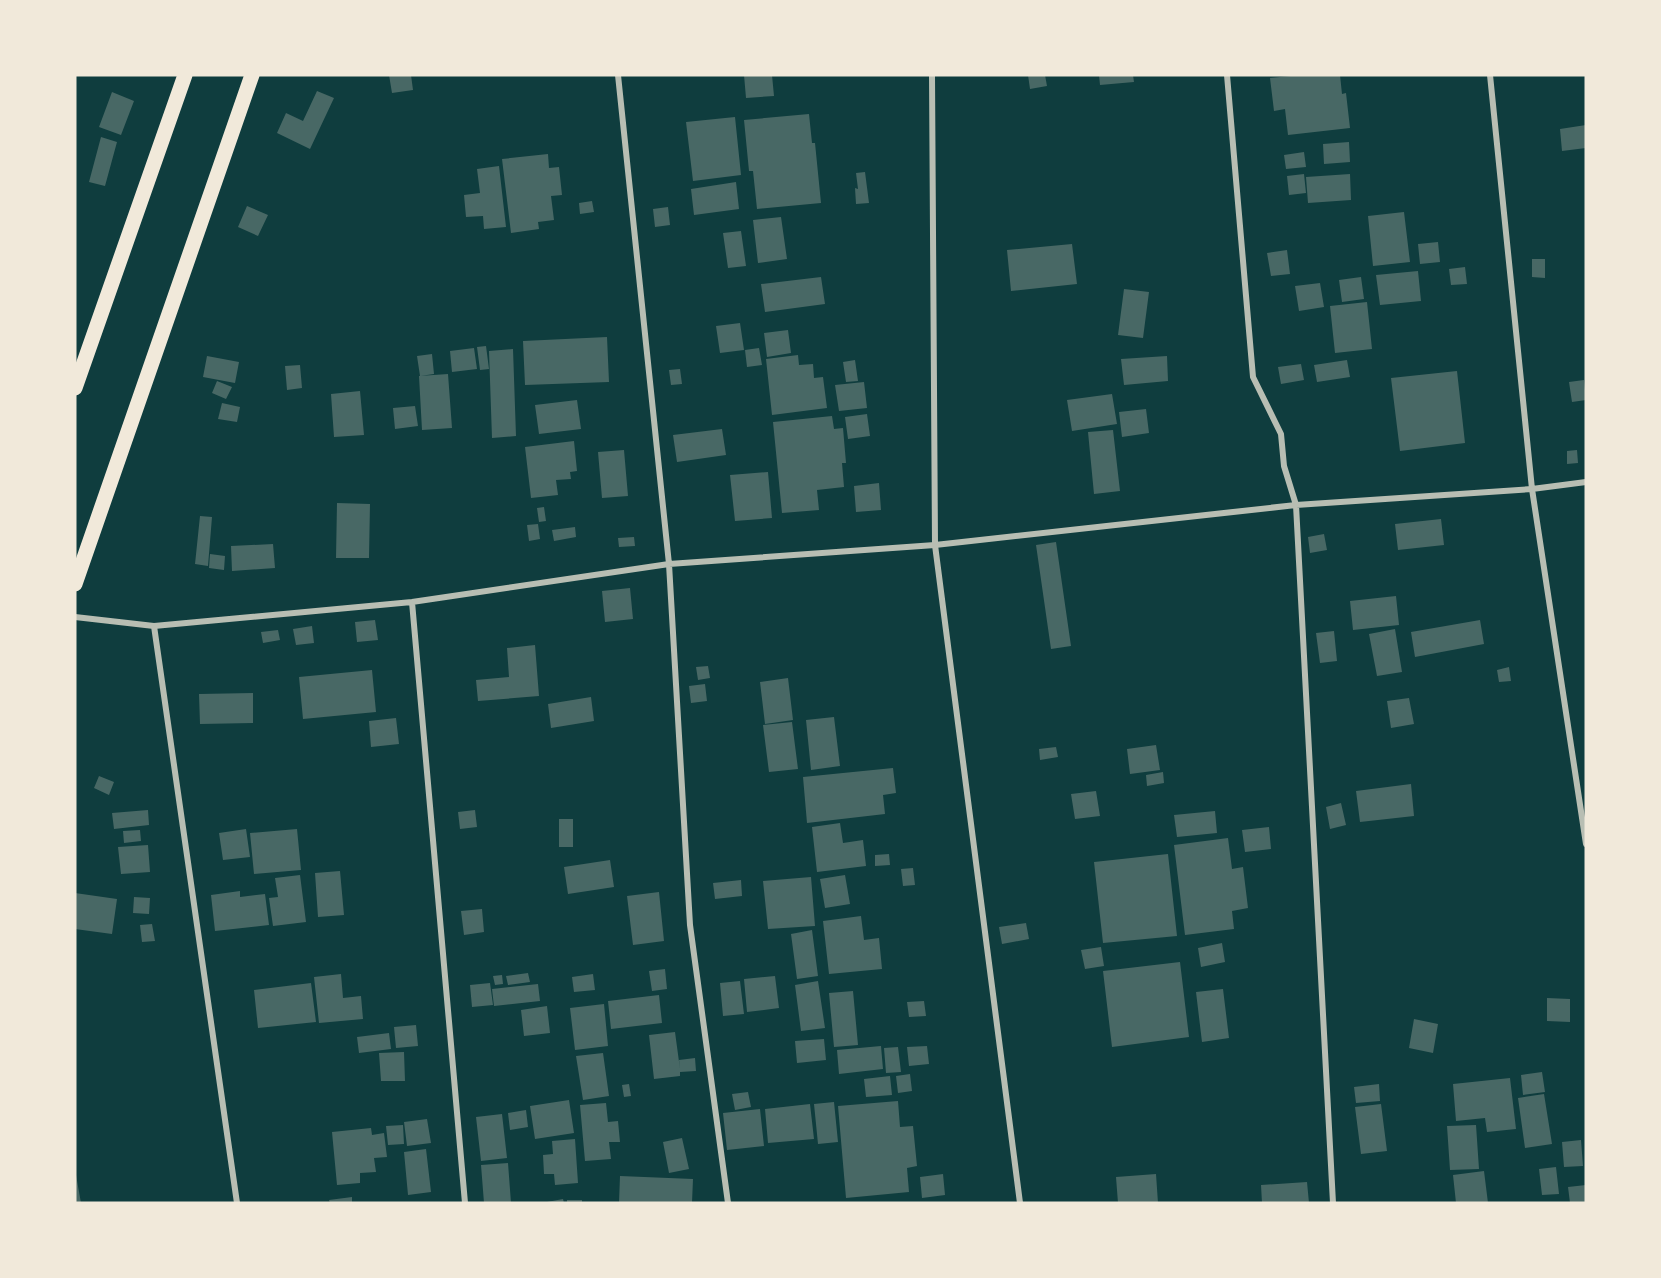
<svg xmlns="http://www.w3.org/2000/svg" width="1661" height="1278" viewBox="0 0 1661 1278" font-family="Poppins,sans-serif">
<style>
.building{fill:#486865}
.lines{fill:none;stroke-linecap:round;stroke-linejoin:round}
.minor{stroke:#b8beb3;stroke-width:6}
.primary{stroke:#f1e9da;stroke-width:15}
</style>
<rect width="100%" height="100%" fill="#0f3d3e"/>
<path class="building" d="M389,75H411L413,90L392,93Z
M744,75H772L774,96L746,98Z
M1028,75H1045L1047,86L1030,89Z
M1099,75H1133L1134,82L1100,85Z
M1301,75H1340L1342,94L1346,93L1350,128L1288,135L1285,109L1274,111L1270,78Z
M317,91L334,98L310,149L277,133L286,113L303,121Z
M112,92L134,101L121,135L99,127Z
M809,114L812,143H815L821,203L757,209L753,171H749L744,120Z
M735,117L741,175L693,181L686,122Z
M1586,125V148L1562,151L1560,129Z
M101,137L117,142L105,186L89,182Z
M1349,142L1350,162L1324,164L1323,144Z
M1304,152L1306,167L1286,169L1284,155Z
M548,154L549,168L559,167L562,195L551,196L554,220L538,222L539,229L511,233L502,159Z
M499,166L506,227L484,229L483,216L466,217L464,195L480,193L477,169Z
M865,172L869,203L856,204L855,188L858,189L856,173Z
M1304,174L1306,193L1289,195L1287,176Z
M1350,174L1351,200L1308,203L1306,177Z
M736,182L739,209L694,215L691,189Z
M592,201L594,212L580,214L579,203Z
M247,206L268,215L258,236L238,227Z
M668,207L670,225L655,227L653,209Z
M1404,212L1410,262L1373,266L1368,216Z
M781,217L787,259L758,263L753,220Z
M741,231L746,266L728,268L723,233Z
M1438,242L1440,262L1420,264L1418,244Z
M1072,244L1077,284L1011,291L1007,250Z
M1287,250L1290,274L1271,276L1267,253Z
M1532,259H1545V278L1532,277Z
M1465,267L1467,284L1451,285L1449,269Z
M1418,271L1421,301L1380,305L1376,275Z
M821,277L825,304L765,312L761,284Z
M1361,277L1364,299L1342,302L1339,280Z
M1320,283L1324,307L1299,311L1295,286Z
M1124,289L1149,292L1143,338L1118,335Z
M1367,302L1372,349L1335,353L1330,306Z
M740,323L744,350L720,353L716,326Z
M788,330L791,353L767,357L764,333Z
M607,337L609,382L525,385L523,341Z
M486,346L489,369L480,370L477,347Z
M474,348L477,369L452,372L450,351Z
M759,348L762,365L747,367L745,350Z
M513,349L516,436L492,438L489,351Z
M432,354L434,374L420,376L417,356Z
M798,355L799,365L813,364L814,378L823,377L827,408L772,415L766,359Z
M207,356L239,362L235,383L203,377Z
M1167,356L1168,381L1124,385L1121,359Z
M855,360L858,381L846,382L843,362Z
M1347,360L1350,377L1317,382L1314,365Z
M1301,364L1304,380L1281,384L1278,367Z
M300,365L302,388L287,390L285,366Z
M680,369L682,384L671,385L669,370Z
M1457,371L1465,443L1400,451L1391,378Z
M448,374L452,428L422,430L419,376Z
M1584,380L1586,400L1572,402L1569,382Z
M217,381L232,387L226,399L212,393Z
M864,382L867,408L839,411L835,385Z
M360,391L364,435L334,437L331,394Z
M1112,394L1117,424L1072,431L1067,400Z
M577,400L581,429L539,434L535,405Z
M222,403L240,407L237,422L218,419Z
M415,406L418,426L395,429L393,408Z
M1146,409L1149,433L1122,437L1119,412Z
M867,414L870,436L848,439L845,417Z
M832,416L834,429L843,428L846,463H842L844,487L817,490L819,510L782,513L773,422Z
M722,429L726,455L677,462L673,435Z
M1113,430L1120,491L1094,494L1088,432Z
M574,441L577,471L570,472L571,479L556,480L558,495L531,498L525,447Z
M624,450L628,496L602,498L598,452Z
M1577,450L1578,463L1567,464V451Z
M768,472L772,518L735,521L730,475Z
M879,483L881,510L856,512L854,486Z
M337,503L370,504L369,558H336Z
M544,507L546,521L539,522L537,508Z
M200,516L212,517L208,566L195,564Z
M1441,519L1444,545L1398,550L1395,524Z
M538,524L540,539L529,541L527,525Z
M575,527L576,537L554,541L552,530Z
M1324,534L1327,550L1310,553L1308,537Z
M634,537L635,546L619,547L618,538Z
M1056,542L1071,646L1051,649L1036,545Z
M273,544L275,568L232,571L231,546Z
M210,554L225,556L224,570L209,568Z
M630,588L633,619L605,622L602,591Z
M1396,596L1399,625L1353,630L1350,601Z
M375,620L378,640L357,642L355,622Z
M1480,620L1484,644L1415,657L1411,632Z
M312,626L314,643L296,645L293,629Z
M1395,629L1402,672L1377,676L1369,634Z
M278,630L280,640L263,643L261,632Z
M1334,631L1337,661L1320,663L1316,633Z
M535,645L539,696L478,701L476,680L509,677L507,648Z
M708,666L710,678L698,680L696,667Z
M1509,667L1511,681L1499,682L1497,670Z
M372,670L376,712L303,719L299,677Z
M788,678L793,720L765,724L760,682Z
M705,684L707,701L691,703L689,686Z
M253,693V723L200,724L199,694Z
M591,697L594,721L551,728L548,704Z
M1409,698L1414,724L1391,728L1387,701Z
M834,717L840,766L811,770L806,720Z
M396,718L399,744L371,747L369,721Z
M792,722L798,769L769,772L763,725Z
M1156,745L1160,770L1130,774L1127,749Z
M1056,747L1058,757L1040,760L1039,749Z
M893,768L896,793L883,795L885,814L807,823L803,777Z
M1163,772L1164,783L1147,786L1146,775Z
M99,776L114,782L109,795L94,788Z
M1411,784L1414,816L1360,822L1356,791Z
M1096,791L1100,816L1075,819L1071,794Z
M1341,803L1346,825L1330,829L1326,807Z
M148,810L149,825L114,829L112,813Z
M475,810L477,827L460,829L458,812Z
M1215,811L1217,833L1177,837L1174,815Z
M559,819H573V847H559Z
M840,823L843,843L863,840L866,866L817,872L812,827Z
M1269,827L1271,849L1245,852L1242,830Z
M246,829L250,857L223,860L219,833Z
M297,829L301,870L254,874L250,833Z
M140,830L141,841L124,843L123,831Z
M1228,838L1232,869L1243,867L1248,908L1232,911L1234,929L1185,935L1174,845Z
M148,845L150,872L121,874L118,847Z
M889,854L890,865L875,866V855Z
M1168,854L1177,936L1103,943L1094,862Z
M610,860L614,887L568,894L564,867Z
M913,868L915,885L903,886L901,869Z
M340,871L344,915L318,917L315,873Z
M300,875L306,922L273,926L269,898L278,897L275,878Z
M845,875L850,904L825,908L820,879Z
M811,877L815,926L768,929L763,881Z
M741,880L742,896L715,899L713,883Z
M240,891V897L265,894L269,925L215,931L211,895Z
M659,892L664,941L633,945L627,896Z
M75,893L117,899L112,934L75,929Z
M134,897L150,898L149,914L133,913Z
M482,909L484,932L464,935L461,911Z
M861,916L864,940L879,938L882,969L829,974L823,921Z
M1026,923L1029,939L1002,944L999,927Z
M152,924L155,941L142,942L140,925Z
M812,930L818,976L797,979L791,934Z
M1222,943L1225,962L1201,967L1198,948Z
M1101,947L1104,966L1085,969L1081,950Z
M1180,962L1189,1037L1112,1047L1103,971Z
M665,969L667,989L652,991L649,971Z
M528,973L530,982L508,985L506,976Z
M341,974L343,998L361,996L363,1019L319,1023L314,977Z
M593,974L595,990L574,992L572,977Z
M502,975L503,984L495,985L493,976Z
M775,976L779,1008L747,1012L744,979Z
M740,981L744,1014L723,1016L720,983Z
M818,981L825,1028L801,1031L795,985Z
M311,983L316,1022L258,1028L254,990Z
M490,983L493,1005L472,1007L470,985Z
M538,984L540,1001L494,1006L492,989Z
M1223,989L1229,1038L1202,1042L1196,992Z
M853,991L858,1045L834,1047L829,993Z
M659,995L662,1023L611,1029L608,1001Z
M1547,998L1570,999V1022L1547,1021Z
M924,1001L926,1016L909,1017L907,1002Z
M604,1004L608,1046L575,1050L570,1008Z
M547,1006L550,1033L524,1036L521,1010Z
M1414,1019L1438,1024L1433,1053L1409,1048Z
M416,1025L418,1046L396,1048L394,1027Z
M675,1032L680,1069L679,1060L695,1058L696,1071L680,1072V1076L654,1079L649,1035Z
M389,1033L391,1049L359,1053L357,1037Z
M824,1039L826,1060L797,1063L795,1041Z
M881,1046L883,1069L839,1074L837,1050Z
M927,1046L929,1064L909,1066L907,1047Z
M898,1047L901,1072L886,1073L884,1048Z
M404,1052L405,1081H381L379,1053Z
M603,1053L609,1096L583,1100L576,1056Z
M1542,1072L1545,1092L1523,1095L1521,1075Z
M910,1074L912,1091L898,1093L896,1076Z
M890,1076L892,1095L866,1097L864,1079Z
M1510,1078L1516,1129L1487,1132L1485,1118L1456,1121L1453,1084Z
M629,1084L631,1096L624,1097L622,1085Z
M1379,1084L1380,1101L1356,1103L1354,1087Z
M748,1092L751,1107L735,1110L732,1094Z
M1544,1094L1552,1144L1525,1148L1518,1098Z
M569,1100L574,1133L535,1139L530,1106Z
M898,1101L900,1127L913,1126L917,1166L907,1168L909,1192L846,1198L838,1106Z
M834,1102L838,1142L818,1144L814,1104Z
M606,1103L608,1122L618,1121L620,1142H609L611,1159L585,1161L580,1105Z
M810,1104L814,1139L768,1143L765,1109Z
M1381,1104L1387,1151L1361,1154L1355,1107Z
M760,1109L764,1146L727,1150L723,1113Z
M526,1110L528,1127L510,1130L508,1113Z
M502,1114L507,1158L481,1161L476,1117Z
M427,1119L431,1143L407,1146L404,1122Z
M403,1125L404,1144L388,1145L386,1126Z
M1476,1125L1479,1169L1450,1170L1447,1126Z
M371,1128L372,1135L384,1133L387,1157L374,1158L376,1172L360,1173V1183L337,1185L332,1132Z
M682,1138L689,1169L669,1173L663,1142Z
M575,1139L578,1183L555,1185L554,1174H544L543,1155L553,1154L552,1141Z
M1581,1140L1583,1166L1564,1167L1562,1142Z
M426,1149L431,1192L408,1195L404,1152Z
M508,1163L511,1203H484L481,1165Z
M1556,1167L1559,1194L1542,1195L1539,1169Z
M1484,1171L1488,1203H1456L1453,1175Z
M943,1174L945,1195L922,1198L920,1177Z
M1156,1174L1158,1203H1118L1116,1177Z
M75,1175H76L81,1203H75Z
M620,1176L693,1179L692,1203H619Z
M1307,1182L1309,1203H1262L1261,1185Z
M1586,1185V1203H1570L1568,1187Z
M352,1197V1203H330L329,1200Z
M563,1199L564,1203H547V1202Z
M567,1200H582V1203H567Z"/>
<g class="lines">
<path class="minor" d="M618,75L669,564L690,925L728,1203
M932,75L935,545L1020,1203
M1227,75L1253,377L1281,434L1284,466L1296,505L1333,1203
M1490,75L1532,489L1586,844
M412,602L465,1203
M75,617L154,626L412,602L669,564L935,545L1296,505L1532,489L1586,482
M154,626L237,1203"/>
<path class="primary" d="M75,388L185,75
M75,584L252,75"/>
</g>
<rect width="1661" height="1278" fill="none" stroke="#f1e9da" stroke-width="153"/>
</svg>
